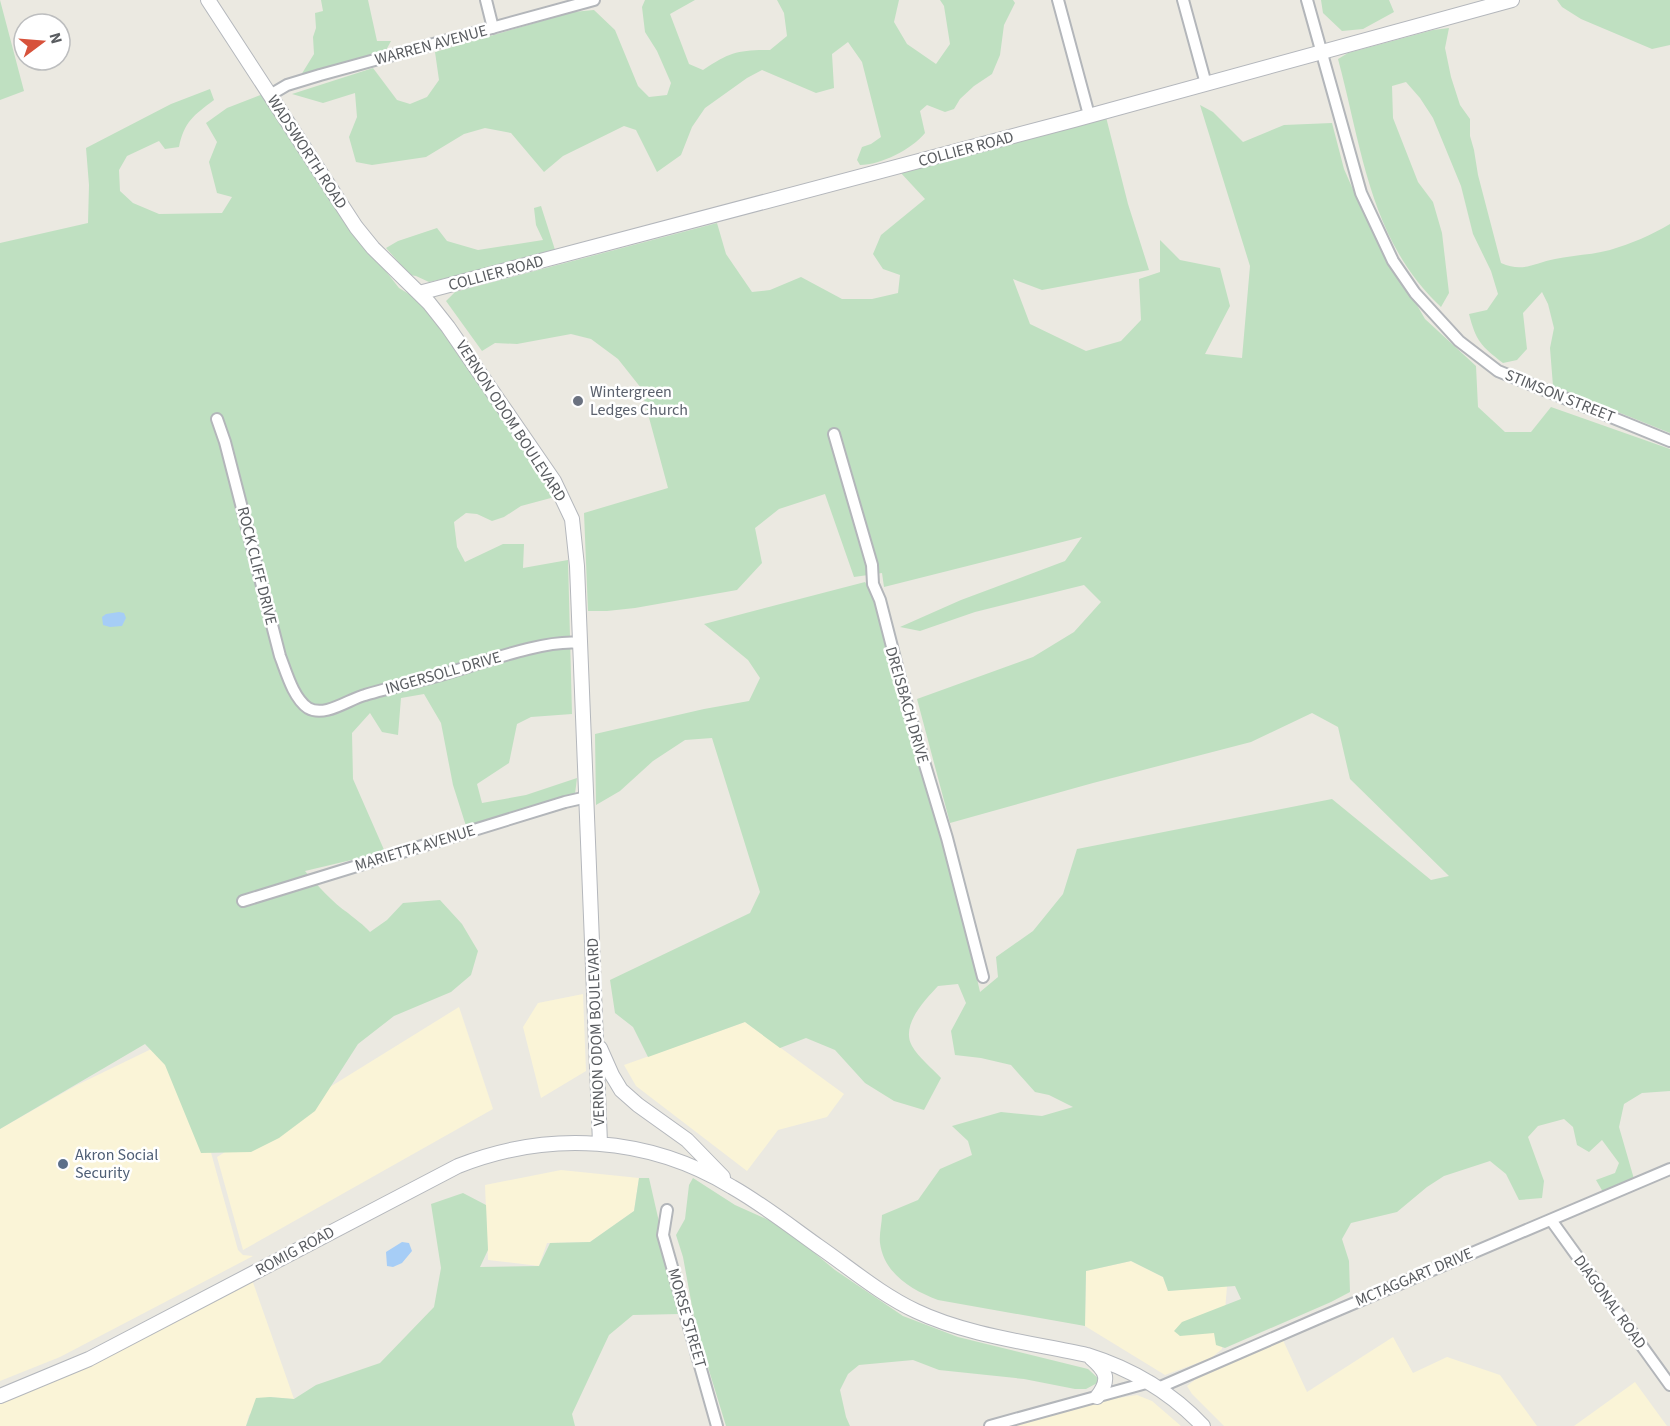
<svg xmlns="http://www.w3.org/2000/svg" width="1670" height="1426" viewBox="0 0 1670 1426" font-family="'Source Sans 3',sans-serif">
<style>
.commercial{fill:#faf4d7}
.green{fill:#bfe0c1}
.water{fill:#a6cdf6}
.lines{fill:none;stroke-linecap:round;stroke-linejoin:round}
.street-casing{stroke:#b3b6ba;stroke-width:14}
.secondary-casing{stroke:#b4b7bc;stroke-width:16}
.street{stroke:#fff;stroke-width:10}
.secondary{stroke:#fff;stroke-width:14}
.worship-dot{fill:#6b7280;stroke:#fff;stroke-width:2}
.service-dot{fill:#5c6f8a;stroke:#fff;stroke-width:2}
.labels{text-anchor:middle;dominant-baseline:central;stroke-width:5;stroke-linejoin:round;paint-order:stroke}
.street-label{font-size:16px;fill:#595c60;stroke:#fff}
.worship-label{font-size:16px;fill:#5b616d;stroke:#fff;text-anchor:start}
.service-label{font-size:16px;fill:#4e5e75;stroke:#fff;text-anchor:start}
</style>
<rect width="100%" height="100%" fill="#ebe9e1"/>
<path class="commercial" d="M583,994L586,1071L541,1098L523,1027L538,1003Z
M459,1007L493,1109L243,1250L217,1157Z
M745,1022L844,1094L827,1117L778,1130L747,1171L636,1086L624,1065Z
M172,1039L210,1149L238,1250L243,1255L253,1256L60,1357L0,1381V1129L77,1085Z
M561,1170L639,1178L634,1211L590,1242L547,1243L539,1266L488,1260L485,1185Z
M1131,1261L1163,1277L1168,1291L1227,1286L1222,1349L1211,1358L1165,1375L1085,1326L1086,1271Z
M250,1274L294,1399L270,1397L249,1415L246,1426H0V1396Z
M1393,1337L1413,1373L1447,1357L1500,1375L1537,1426H1224L1192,1394L1187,1386L1196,1379L1228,1362L1282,1338L1307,1392Z
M1635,1382L1667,1426H1574Z
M1137,1395L1152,1401L1181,1426H1013L1112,1399Z"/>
<path class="green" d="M0,0L24,91L0,100Z
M321,0H368L377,41H391L384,54L301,75L314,54L313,37L316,28L315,13L323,11Z
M645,0H695L670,14L689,64L703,70C730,52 738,50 770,50L787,36L784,13L777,0H899L894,22L907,44L936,64L950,44L944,6L940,0H1013L1015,3L1004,25L1000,55L992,74L974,86L960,99L954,109L945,112L927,105L920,111L925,133C912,149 881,165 860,165L857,160L862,147L871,144L881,137L862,62L848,42L832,54L834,88L816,93L762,70L747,78L705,108L692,127L681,155L657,172L636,130L624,126L563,156L544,172L511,133L485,128L464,134L426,157L372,165L356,162L349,137L357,117L355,93L323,103L292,94L373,68L397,100L410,104L427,97L439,80L435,52L573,12L594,10L615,30L638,86L649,97L667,95L671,83L657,51L645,32L642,7Z
M1321,0H1389L1394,12L1363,29L1342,31L1323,13Z
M1557,0H1670V45L1652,49L1581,19L1562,7Z
M1449,28L1445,48L1451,77L1460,105L1470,119V136L1474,150L1478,175L1501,263C1523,273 1534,263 1555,259C1573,255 1592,255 1610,250C1630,244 1652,235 1670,224V433L1553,386L1550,348L1554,328L1548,304L1542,292L1523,313L1527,349L1517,360L1503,363C1481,346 1476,341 1469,314L1487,310L1498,294L1491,271L1473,234L1461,186L1433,118L1420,98L1406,82L1392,86L1393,118L1418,182L1433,202L1442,233L1449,293L1441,307C1370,241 1362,148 1338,59L1348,53L1433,30Z
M210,89L214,100C194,115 184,122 179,147L165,149L159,141L127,156L119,170L120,191L133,203L159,214L222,213L232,197L217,193L209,162L217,142L206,123L227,108L263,94L360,238L399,288L422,302L562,495L521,506L504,517L492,521L477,514L466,513L454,522L457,547L465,562L503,544H524L523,568L568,560L572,714L531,717L517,724L509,763L477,784L482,803L526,795L577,778L575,794L466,826L453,785L441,723L424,694L401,698L398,735L382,732L370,713L352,733L353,779L385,852L305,871C318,886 332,902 348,913C356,920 363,924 370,932L387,920L403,903L440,900L462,924L478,951L471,975L451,992L394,1016L358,1044L315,1111L279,1138L251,1152L201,1153L165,1065L145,1044L0,1129V243L88,223L89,185L86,148L171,104Z
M1200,105L1213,112L1243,142L1284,125L1332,123L1344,169L1362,210L1425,319L1476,366L1478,407L1505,432H1531L1551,407L1670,449V1091L1642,1093L1624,1104L1619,1127L1634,1179L1603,1192L1596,1180L1615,1173L1619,1163L1602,1140L1589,1152L1577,1145L1573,1127L1564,1119L1538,1126L1528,1137L1544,1181L1542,1198L1519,1200L1506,1174L1490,1161L1444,1176L1427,1187L1397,1212L1351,1223L1342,1239L1349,1261L1350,1292L1331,1302L1225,1348L1216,1345L1214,1333L1180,1336L1174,1331L1182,1322L1241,1299L1235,1286L1168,1291L1163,1277L1131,1261L1086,1271L1085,1326L938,1300C912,1290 884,1274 880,1243C879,1234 882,1223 882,1215L918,1200L940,1169L972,1155L968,1141L952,1126L1001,1112L1042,1116L1073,1107L1049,1095L1035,1092L1011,1065L981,1058L955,1055L951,1031L966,1003L958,984L938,986C926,999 900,1025 912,1046C919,1058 932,1068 941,1078L924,1110L894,1101L865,1083L835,1050L806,1038L780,1048L745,1022L648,1057L633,1027L615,1013L610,980L750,913L760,892L712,738L685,740L653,761L620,791L596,805L595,734L704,709L749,701L760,678L748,660L704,624L865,582L875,597L964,921L980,992L998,977L996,957L1033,931L1063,894L1077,849L1332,799L1431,880L1449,876L1350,779L1338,727L1312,713L1251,742L1093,783L950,823L917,699L1033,657L1074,632L1101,602L1084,585L975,612L920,631L900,627L961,600L1065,561L1082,537L884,587L882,573L854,577L825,494L779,509L755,528L762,563L737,590L635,608L607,611H588L584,513L668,488L641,388L618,359L591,339L571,334L517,344L495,343L482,351L446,301L455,292L717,223L726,254L752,292L770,290L801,277L842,299H872L898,293L900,275L883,269L873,254L881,235L925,199L900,172L1106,117L1128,204L1149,270L1042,290L1013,279L1030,324L1086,351L1121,341L1141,320L1139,279L1160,272V240L1180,260L1220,268L1230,306L1205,354L1242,358L1250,266Z
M541,206L556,253L429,282L416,276L410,275L386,248L398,241L437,228L447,241L478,250L543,240L536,225L534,208Z
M639,1178H649L680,1314L633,1315L609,1335L572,1414L575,1426H246L256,1398L270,1397L294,1399L316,1385L380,1363L434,1307L441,1268L431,1204L463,1193L486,1205L488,1250L480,1267L539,1266L550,1243L590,1242L634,1211Z
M693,1178L735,1205L782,1226L835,1270L903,1316L958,1337L1088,1369L1101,1381L1086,1389H1075L1024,1379L939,1370L913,1360L859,1365L848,1374L840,1390L846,1417L850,1426H726L696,1328L683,1257L676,1235L685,1219L689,1185Z"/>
<path class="water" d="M119,612L124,613L126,618L122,626L110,627L103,625L102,617L106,614Z
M402,1242L409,1243L412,1251L402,1263L393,1267L387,1266L386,1252Z"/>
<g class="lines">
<defs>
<path id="street" d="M486,0L493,28
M1058,0L1089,115
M1183,0L1206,84
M1307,0L1361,193L1393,261L1415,293L1459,341L1498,371L1670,441
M270,95L287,85L320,75L594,0
M217,419L225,442L280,656C286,671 293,698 308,708C325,718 349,699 365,695C395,686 425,680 454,671C487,661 547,639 580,643
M834,434L872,565L873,584L880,600L907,705L947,838L983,977
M243,901L565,802L587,797
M667,1210L663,1235L717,1426
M1551,1220L1670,1385
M1158,1388L1317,1319L1670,1169
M990,1426L1150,1382"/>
<path id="secondary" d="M208,0L356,227L373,248L429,303L448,327L554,481L572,519L577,566L600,1143
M419,293L1074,120L1512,0
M600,1048L612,1075L621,1090L638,1105L687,1140L723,1177
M1091,1358C1106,1371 1111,1379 1097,1397
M0,1396L89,1359L458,1166C549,1130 648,1136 732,1187C762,1204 790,1226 818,1246C850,1268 880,1294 916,1311C966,1335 1032,1343 1087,1355C1132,1369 1170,1391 1203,1426"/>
</defs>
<use href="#street" class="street-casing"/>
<use href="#secondary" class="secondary-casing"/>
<use href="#street" class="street"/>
<use href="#secondary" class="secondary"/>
</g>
<circle class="worship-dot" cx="578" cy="401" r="6"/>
<circle class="service-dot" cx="63" cy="1164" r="6"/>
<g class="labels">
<g class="street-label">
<text transform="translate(431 45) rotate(-15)">WARREN AVENUE</text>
<text transform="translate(966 149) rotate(-15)">COLLIER ROAD</text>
<text transform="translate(307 152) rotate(57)">WADSWORTH ROAD</text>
<text transform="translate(496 273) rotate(-15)">COLLIER ROAD</text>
<text transform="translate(1560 396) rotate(22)">STIMSON STREET</text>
<text transform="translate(511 421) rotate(57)">VERNON ODOM BOULEVARD</text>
<text transform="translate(257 566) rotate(76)">ROCK CLIFF DRIVE</text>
<text transform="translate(443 673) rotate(-16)">INGERSOLL DRIVE</text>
<text transform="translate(907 705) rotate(74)">DREISBACH DRIVE</text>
<text transform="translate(415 848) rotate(-17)">MARIETTA AVENUE</text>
<text transform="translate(596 1032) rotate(-92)">VERNON ODOM BOULEVARD</text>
<text transform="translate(295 1251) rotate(-28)">ROMIG ROAD</text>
<text transform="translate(1414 1277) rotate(-23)">MCTAGGART DRIVE</text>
<text transform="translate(1610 1302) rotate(54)">DIAGONAL ROAD</text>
<text transform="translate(687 1318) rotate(74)">MORSE STREET</text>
</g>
<g class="worship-label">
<text x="590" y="392">Wintergreen<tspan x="590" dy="18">Ledges Church</tspan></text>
</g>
<g class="service-label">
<text x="75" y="1155">Akron Social<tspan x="75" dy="18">Security</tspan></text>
</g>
</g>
<g transform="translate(42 42) rotate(74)"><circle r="28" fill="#ffffff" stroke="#bdbebf" stroke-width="1.5"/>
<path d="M0-4.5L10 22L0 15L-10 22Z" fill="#d7523b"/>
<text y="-9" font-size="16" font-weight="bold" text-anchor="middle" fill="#595c60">N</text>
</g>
</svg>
